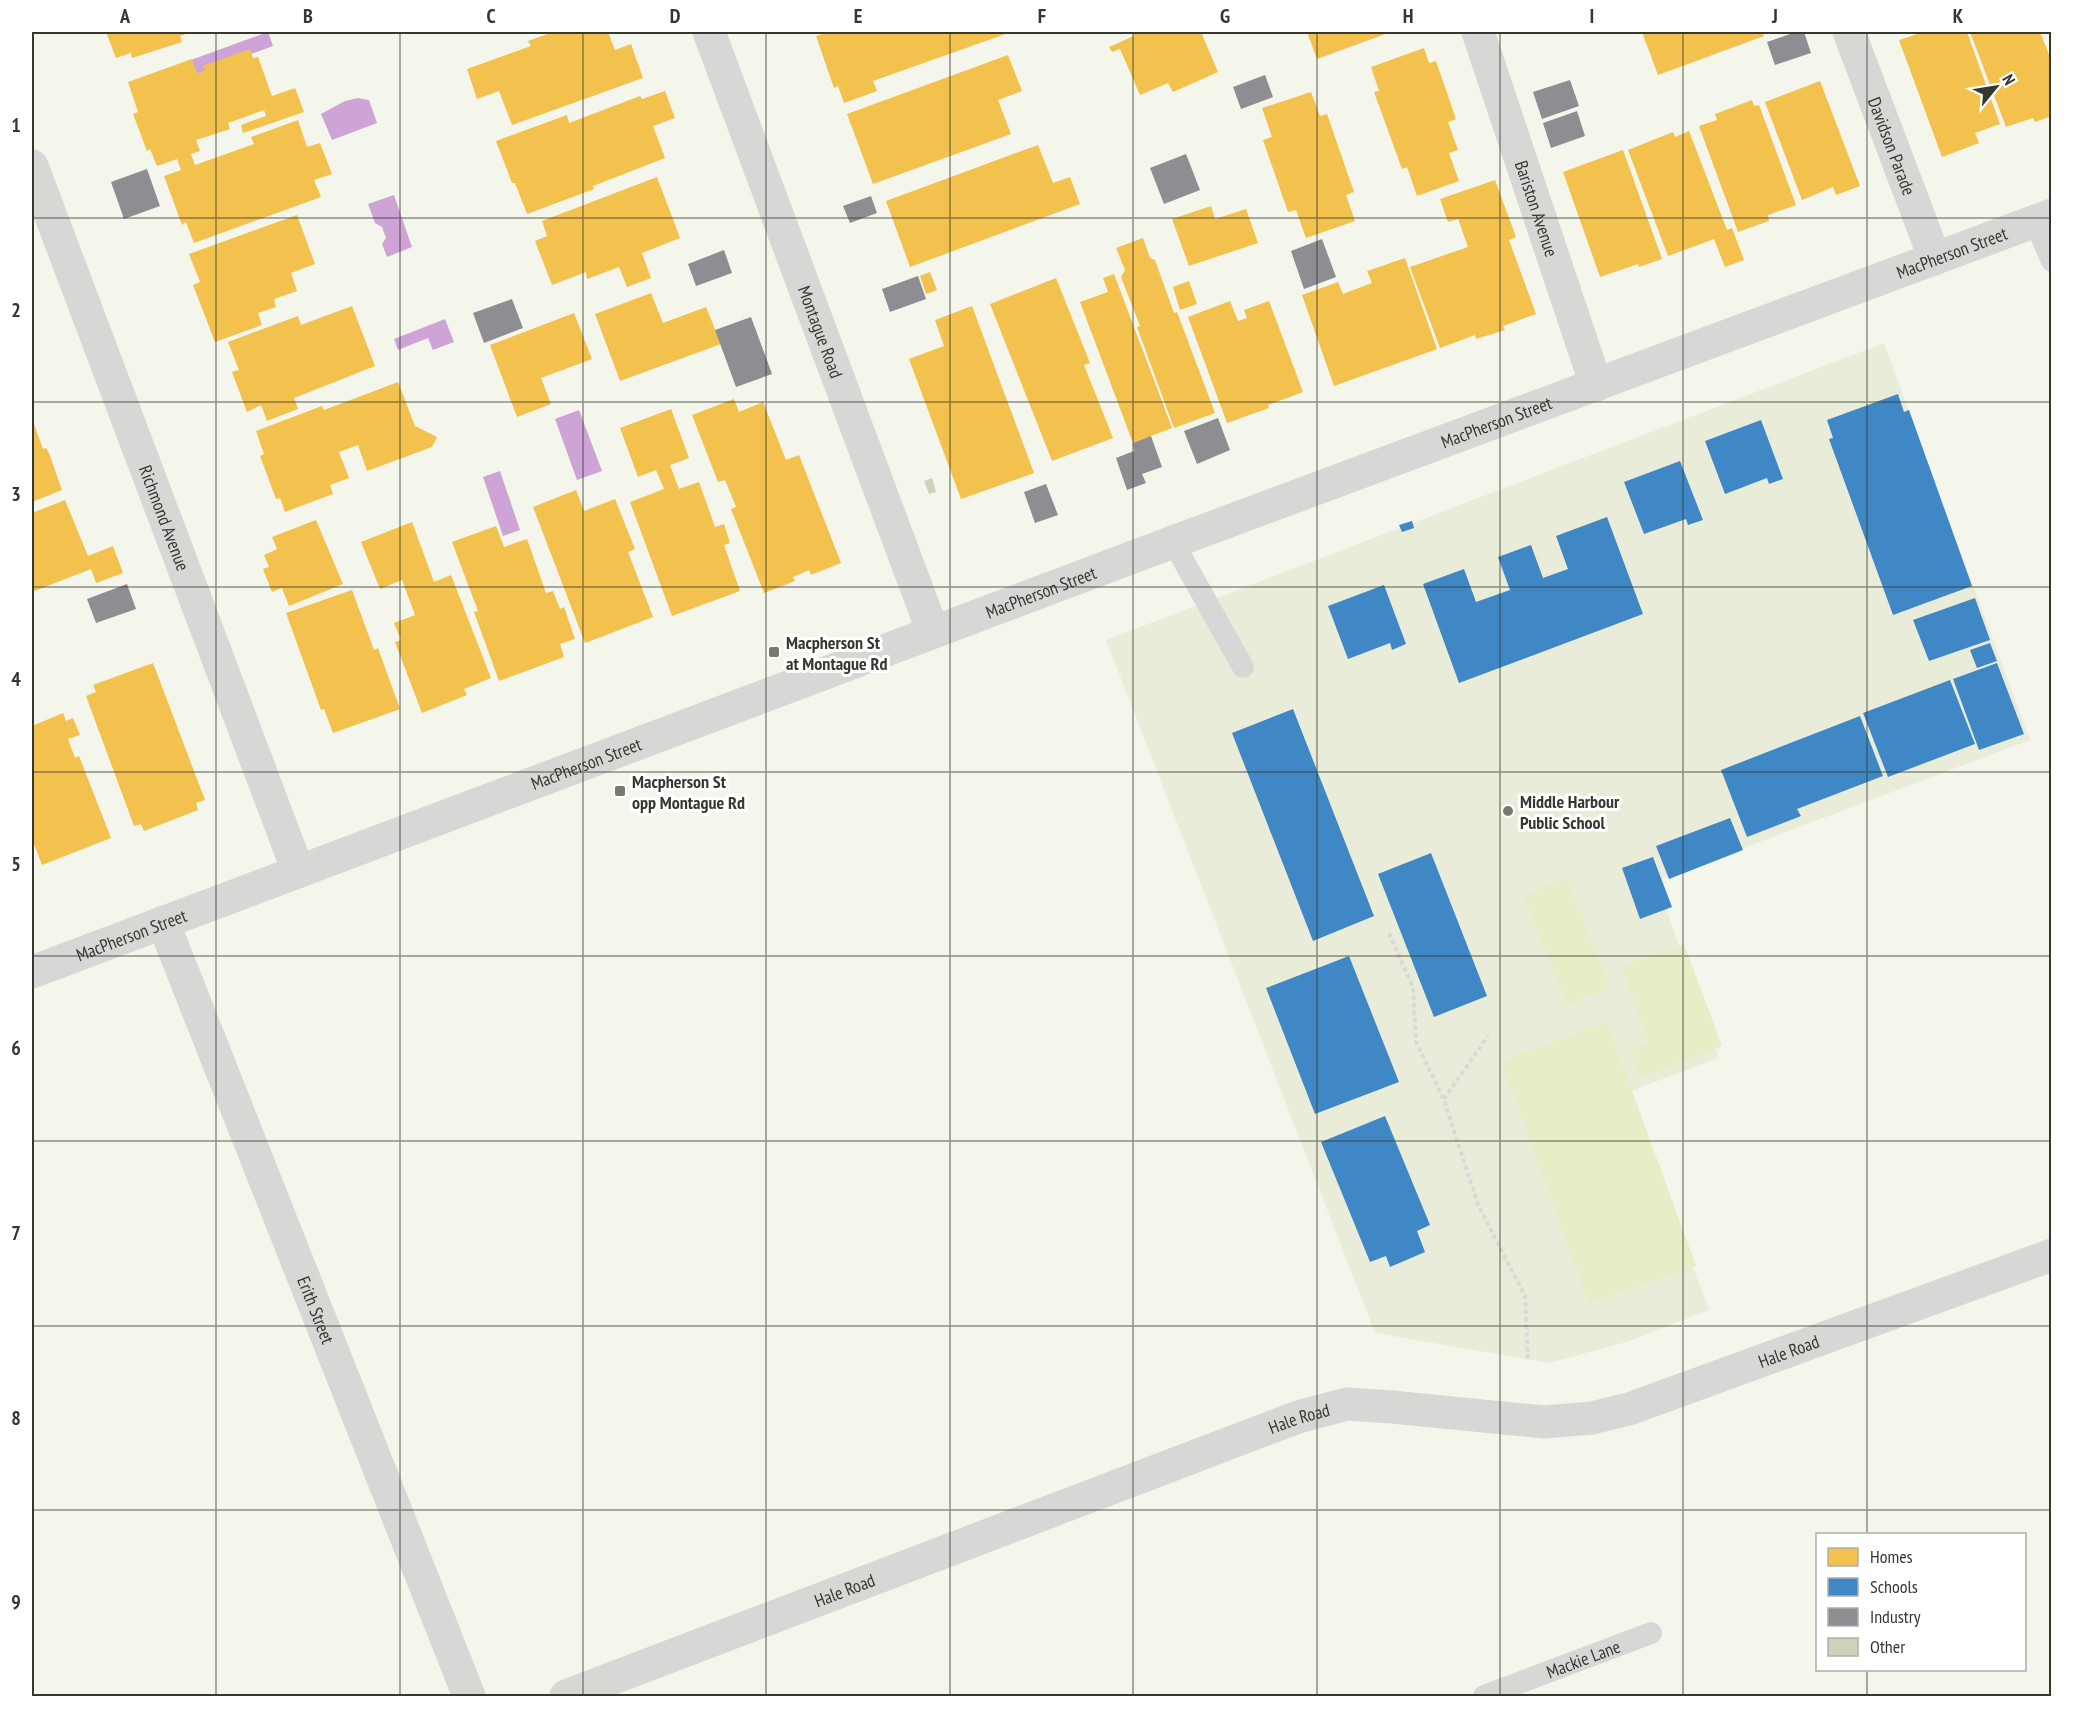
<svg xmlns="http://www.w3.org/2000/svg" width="2083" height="1728" viewBox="0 0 2083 1728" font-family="'PT Sans Narrow',sans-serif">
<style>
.built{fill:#eaecda}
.green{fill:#e7edc6}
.water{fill:#cda4d5}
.homes{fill:#f2c14e}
.schools{fill:#3f88c5}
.industry{fill:#8d8d92}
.building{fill:#ced2ba}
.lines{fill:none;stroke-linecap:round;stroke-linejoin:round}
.path{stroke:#d9d9d7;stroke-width:4;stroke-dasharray:4.5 3;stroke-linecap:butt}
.lane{stroke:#d7d8d6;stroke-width:22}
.street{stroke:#d7d8d6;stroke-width:33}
.secondary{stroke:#d7d8d6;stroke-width:33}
.grid{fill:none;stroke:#363830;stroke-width:1.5;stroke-opacity:0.55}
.poi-dot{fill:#787a71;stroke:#fff;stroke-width:2}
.labels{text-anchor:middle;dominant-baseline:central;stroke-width:6;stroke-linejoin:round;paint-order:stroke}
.street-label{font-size:18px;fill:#363830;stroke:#fff}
.poi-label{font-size:18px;font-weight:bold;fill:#363830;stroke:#fff;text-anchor:start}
.neatline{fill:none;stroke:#363830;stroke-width:2}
.grid-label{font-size:20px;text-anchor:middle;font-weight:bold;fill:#363830}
</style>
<rect width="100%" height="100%" fill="#f4f6eb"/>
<path class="built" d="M1884,343L2030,740L1656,881L1719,1058L1628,1092L1709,1310L1630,1341L1549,1363L1375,1333L1106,640Z"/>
<path class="green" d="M1566,878L1610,988L1567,1005L1523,895Z
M1684,944L1722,1046L1640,1078L1629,1051L1649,1043L1621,966Z
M1607,1022L1696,1266L1589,1304L1501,1061Z"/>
<path class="water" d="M268,32L273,46L197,74L191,60Z
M358,98L369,100L377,123L332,140L321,114L345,101Z
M394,195L412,247L387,257L382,244L386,238L382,227L375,223L368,204Z
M445,319L454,342L433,350L428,338L398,350L394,339Z
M579,410L602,471L577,480L555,419Z
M500,471L520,530L503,536L483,477Z"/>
<path class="homes" d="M106,32H192L180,36L182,42L132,58L131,53L116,58Z
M553,32H608L615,50L631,44L643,78L512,125L499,91L477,99L467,69L531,46L528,41Z
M828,32H1011L873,81L877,91L844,103L838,86L834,88L816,36Z
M1132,32H1201L1218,72L1173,92L1168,83L1140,95L1120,49L1112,52L1109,47L1134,36Z
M1307,32H1391L1317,59Z
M1642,32H1762L1764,36L1658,75Z
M1923,32H1967L2000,124L1975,133L1979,143L1942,157L1899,40Z
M1970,32H2040L2052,62V116L2035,122L2033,118L2006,127Z
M1424,48L1429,63L1436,61L1456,119L1448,122L1458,150L1449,153L1459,181L1417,196L1407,167L1402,169L1374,92L1379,91L1371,67Z
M250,49L253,58L258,57L272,96L295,88L304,112L243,133L241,125L266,116L264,110L228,123L230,129L196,140L200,151L191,154L195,165L254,144L251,137L298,120L307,147L320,143L332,174L314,180L321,197L194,243L186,222L182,225L164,176L181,170L177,159L157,166L150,149L147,151L133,114L138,112L128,82L192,59L197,74L205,71L203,66Z
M1008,55L1022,91L998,100L1011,134L873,184L847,114Z
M1820,81L1860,186L1836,195L1833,187L1802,200L1765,102Z
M665,91L675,118L653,126L665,158L593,186L594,189L527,214L515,183H512L496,141L567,115L569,123L640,96L642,99Z
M1311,92L1320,116L1327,114L1354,192L1346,195L1355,221L1306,238L1296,210L1288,212L1263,140L1272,137L1262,108Z
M1752,100L1754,106L1759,105L1796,205L1768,215L1769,221L1738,232L1699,126L1717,120L1715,114Z
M1689,131L1727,230L1732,228L1744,260L1725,267L1714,239L1668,256L1628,150L1673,132L1675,137Z
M1038,145L1053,183L1070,177L1080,204L910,267L886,201Z
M1623,150L1662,259L1639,267L1638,264L1600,277L1563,172Z
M657,177L680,238L642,253L651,278L627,287L619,267L587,279L586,272L552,285L535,241L547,236L542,221Z
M1495,180L1516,237L1509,240L1536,314L1503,326L1505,330L1476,339L1475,335L1440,348L1410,267L1468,247L1458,219L1448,222L1440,199Z
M1211,206L1215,219L1246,209L1258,243L1189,266L1172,219Z
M297,215L315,264L291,273L297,291L274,299L276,307L258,313L262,325L215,342L193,285L200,282L189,254Z
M1143,238L1150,258L1155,260L1174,313L1177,312L1215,413L1174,428L1137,327L1140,326L1121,277L1125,270L1116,248Z
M1405,258L1437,349L1334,386L1302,295L1338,282L1343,294L1372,283L1367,271Z
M930,272L937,290L926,294L920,276Z
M1114,274L1172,428L1133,443L1080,302L1108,292L1103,278Z
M1056,278L1090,363L1084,365L1113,438L1052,461L990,304Z
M1189,281L1197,304L1180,310L1173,287Z
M651,293L663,323L706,307L721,344L620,381L595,314Z
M1230,301L1238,321L1247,318L1244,310L1269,301L1303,392L1268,405L1269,408L1227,423L1188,317Z
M352,306L375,366L294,398L298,409L267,421L261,405L247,412L232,372L239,370L228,342L298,316L301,325Z
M972,306L1034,473L961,499L909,359L944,346L935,320Z
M574,313L592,359L541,378L551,404L517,417L490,345Z
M398,382L415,426L437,437L432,447L367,471L358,445L339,452L349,478L330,485L333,494L285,512L280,498L276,499L260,456L264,454L256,431L322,406L324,410Z
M734,399L739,412L763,402L786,460L799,455L841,563L811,575L809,570L793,577L795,581L764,593L731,509L736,507L725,480L718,482L692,415Z
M671,409L689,458L670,465L679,489L699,482L715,527L724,524L730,543L724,545L740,591L672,616L630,502L664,489L656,470L638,477L620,428Z
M32,419L43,449L46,448L49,453L62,490L32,502Z
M576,490L584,511L615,499L635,549L628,552L653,617L585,643L533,507Z
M65,500L88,556L113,546L123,573L96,583L91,569L32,592V513Z
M316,520L343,584L289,606L282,588L272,592L263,569L269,567L264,555L277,549L272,537Z
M412,522L434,582L451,575L491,678L464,689L467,695L422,713L395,642L401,640L394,623L415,615L402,580L380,589L361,542Z
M496,526L504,547L527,539L546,593L553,591L560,609L564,607L575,639L560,644L564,657L499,681L474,612L478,611L452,542Z
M352,590L374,650L378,648L400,709L333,733L324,709L321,710L286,613Z
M153,663L205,800L196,803L198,810L144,831L141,824L134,826L86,696L96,692L93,685Z
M63,713L66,721L73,718L80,735L68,739L75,758L79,756L111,838L42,865L32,839V726Z"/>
<path class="schools" d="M1898,394L1904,412L1909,410L1972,586L1893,615L1829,439L1833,438L1827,420Z
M1761,420L1783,479L1769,484L1767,478L1725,494L1705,441Z
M1680,461L1703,520L1688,525L1686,519L1644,534L1624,482Z
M1607,517L1643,614L1459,683L1423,584L1464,569L1476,602L1510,590L1498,557L1531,545L1543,578L1568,569L1556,536Z
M1412,521L1414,528L1402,532L1399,525Z
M1384,585L1406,644L1392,650L1390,643L1348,659L1328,606Z
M1975,598L1990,640L1929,661L1913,620Z
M1990,643L1997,661L1977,668L1970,650Z
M1997,663L2024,734L1979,750L1953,679Z
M1950,680L1975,744L1888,777L1863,713Z
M1293,709L1374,916L1313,941L1232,733Z
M1860,716L1883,776L1797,809L1801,816L1747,837L1721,770Z
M1730,818L1743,850L1669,879L1656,846Z
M1431,853L1487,996L1434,1017L1378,874Z
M1653,857L1672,907L1640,919L1622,868Z
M1349,956L1399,1082L1315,1114L1266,988Z
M1385,1116L1430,1225L1417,1231L1425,1252L1390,1267L1386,1256L1370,1262L1321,1142Z"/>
<path class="industry" d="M1796,32H1804L1811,53L1775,65L1767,42Z
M1265,75L1273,97L1241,109L1233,87Z
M1570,80L1579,106L1542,119L1533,92Z
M1577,111L1585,136L1551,148L1543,123Z
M1186,154L1200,190L1164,204L1150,168Z
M147,169L160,206L124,219L111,182Z
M871,196L877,213L850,223L843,206Z
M1322,239L1336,277L1304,289L1291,251Z
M724,250L732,273L696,286L688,264Z
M918,276L926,299L890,312L882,289Z
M512,299L523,328L484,343L473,313Z
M751,317L772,374L736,387L715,330Z
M1218,418L1230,450L1197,464L1184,431Z
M1151,436L1162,467L1142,474L1146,483L1127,490L1116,458L1134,451L1133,443Z
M1046,484L1058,515L1035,523L1024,492Z
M127,584L136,609L96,623L87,599Z"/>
<path class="building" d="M932,478L936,492L929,494L924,481Z"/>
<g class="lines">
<path class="path" d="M1389,933L1413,988L1416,1042L1444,1100L1478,1205L1525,1296L1528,1359
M1444,1099L1488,1036"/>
<g class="lane">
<path d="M2035,222L2052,261"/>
<path d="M1173,542L1243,667"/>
<path id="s1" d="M1484,1696L1651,1633"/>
</g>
<g class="street">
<path id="s2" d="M709,32L933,632"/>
<path id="s3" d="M1478,32L1596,385"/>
<path id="s4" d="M1849,32L1935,259"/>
<path id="s5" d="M32,166L298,871"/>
<path id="s6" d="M163,922L469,1696"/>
<path id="s7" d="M566,1696L1298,1417L1347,1404L1392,1407L1544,1422L1592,1418L1629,1409L2052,1255"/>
</g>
<path class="secondary" id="s8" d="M32,972L1173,542L2052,215"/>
</g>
<path class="grid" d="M216,32V1696M400,32V1696M583,32V1696M766,32V1696M950,32V1696M1133,32V1696M1317,32V1696M1500,32V1696M1683,32V1696M1867,32V1534M32,218H2052M32,402H2052M32,587H2052M32,772H2052M32,956H2052M32,1141H2052M32,1326H2052M32,1510H2052M1867,1670V1696"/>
<g class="poi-dot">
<rect x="768" y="646" width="12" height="12" rx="3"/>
<rect x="614" y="785" width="12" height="12" rx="3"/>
<circle cx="1508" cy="811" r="6"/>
</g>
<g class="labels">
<g class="street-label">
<text stroke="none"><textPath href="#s4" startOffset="122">Davidson Parade</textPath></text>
<text stroke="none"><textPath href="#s3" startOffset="186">Bariston Avenue</textPath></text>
<text stroke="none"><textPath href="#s8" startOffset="2050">MacPherson Street</textPath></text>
<text stroke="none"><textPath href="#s2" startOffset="320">Montague Road</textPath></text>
<text stroke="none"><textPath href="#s8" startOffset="1564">MacPherson Street</textPath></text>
<text stroke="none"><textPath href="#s5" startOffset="376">Richmond Avenue</textPath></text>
<text stroke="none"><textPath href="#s8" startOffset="1078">MacPherson Street</textPath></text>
<text stroke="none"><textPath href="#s8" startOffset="592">MacPherson Street</textPath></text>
<text stroke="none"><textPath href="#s8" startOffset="106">MacPherson Street</textPath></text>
<text stroke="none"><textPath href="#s6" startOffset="417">Erith Street</textPath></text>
<text stroke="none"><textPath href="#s7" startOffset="1288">Hale Road</textPath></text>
<text stroke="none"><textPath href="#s7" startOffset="784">Hale Road</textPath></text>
<text stroke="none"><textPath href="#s7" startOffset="298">Hale Road</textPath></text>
<text stroke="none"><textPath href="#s1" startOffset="106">Mackie Lane</textPath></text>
</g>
<g class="poi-label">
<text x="786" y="642">Macpherson St<tspan x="786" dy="21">at Montague Rd</tspan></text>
<text x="632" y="781">Macpherson St<tspan x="632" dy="21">opp Montague Rd</tspan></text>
<text x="1520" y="801">Middle Harbour<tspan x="1520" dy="21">Public School</tspan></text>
</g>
</g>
<rect width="2083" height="1728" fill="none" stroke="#ffffff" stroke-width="66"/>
<rect x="1816" y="1533" width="210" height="138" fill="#ffffff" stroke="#afafac" stroke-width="1.5"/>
<rect x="1828" y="1548" width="30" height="18" fill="#f2c14e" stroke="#afafac" stroke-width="1.5"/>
<text x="1870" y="1563" font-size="18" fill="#363830">Homes</text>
<rect x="1828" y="1578" width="30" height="18" fill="#3f88c5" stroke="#afafac" stroke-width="1.5"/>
<text x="1870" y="1593" font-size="18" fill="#363830">Schools</text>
<rect x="1828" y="1608" width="30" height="18" fill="#8d8d92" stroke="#afafac" stroke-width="1.5"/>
<text x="1870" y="1623" font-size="18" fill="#363830">Industry</text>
<rect x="1828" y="1638" width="30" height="18" fill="#ced2ba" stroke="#afafac" stroke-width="1.5"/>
<text x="1870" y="1653" font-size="18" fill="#363830">Other</text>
<g transform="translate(1996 87) rotate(60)" stroke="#ffffff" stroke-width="4.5" paint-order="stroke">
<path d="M0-4.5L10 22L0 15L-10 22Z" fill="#363830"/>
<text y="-9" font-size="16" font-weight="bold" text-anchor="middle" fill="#363830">N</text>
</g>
<rect x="33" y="33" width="2017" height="1662" class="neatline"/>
<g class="grid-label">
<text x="125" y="23">A</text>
<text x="308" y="23">B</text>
<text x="491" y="23">C</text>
<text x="675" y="23">D</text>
<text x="858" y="23">E</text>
<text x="1042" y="23">F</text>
<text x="1225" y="23">G</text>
<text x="1408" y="23">H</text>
<text x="1592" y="23">I</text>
<text x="1775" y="23">J</text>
<text x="1958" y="23">K</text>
<text x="16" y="132">1</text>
<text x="16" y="317">2</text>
<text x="16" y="501">3</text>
<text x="16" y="686">4</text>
<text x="16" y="871">5</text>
<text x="16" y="1055">6</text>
<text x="16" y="1240">7</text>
<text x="16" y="1425">8</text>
<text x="16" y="1609">9</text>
</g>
</svg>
